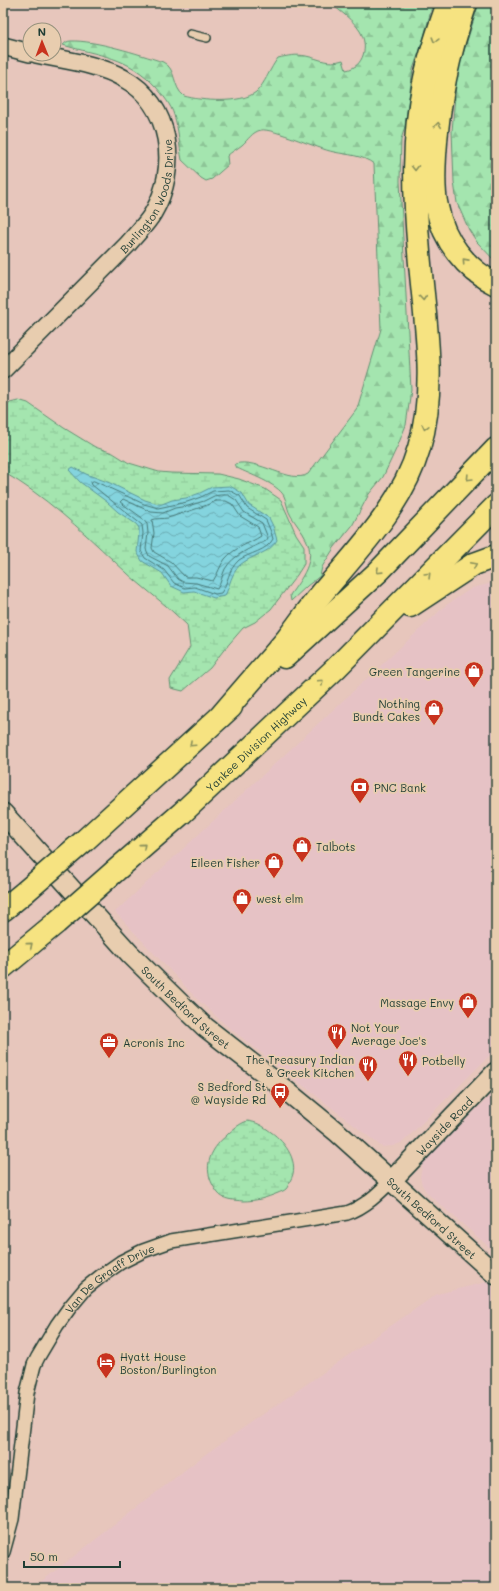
<svg xmlns="http://www.w3.org/2000/svg" width="499" height="1591" viewBox="0 0 499 1591" font-family="Mali,sans-serif">
<style>
.built{fill:#e6c2c5}
.forest{fill:url(#forest-firs);stroke:#629172}
.wetland{fill:url(#wetland-marsh);stroke:#629172}
.water{fill:url(#water-waves);stroke:#5c989a}
.lines{fill:none;stroke-linecap:round;stroke-linejoin:round}
.shore{stroke:#477978;stroke-width:1}
.service-casing{stroke:#1f3d34;stroke-width:10}
.minor-casing{stroke:#1f3d34;stroke-width:16}
.tertiary-casing{stroke:#1f3d34;stroke-width:20}
.secondary-casing{stroke:#1f3d34;stroke-width:22}
.motorway-casing{stroke:#1f3d34;stroke-width:25}
.service{stroke:#e8cdaf;stroke-width:7}
.minor{stroke:#e8cdaf;stroke-width:13}
.tertiary{stroke:#e8cdaf;stroke-width:17}
.secondary{stroke:#e8cdaf;stroke-width:19}
.motorway{stroke:#f6e381;stroke-width:22}
.motorway-bridge-casing{stroke:#1f3d34;stroke-width:25;stroke-linecap:butt}
.motorway-bridge{stroke:#f6e381;stroke-width:22}
.oneway{stroke:#8a905a}
.labels{text-anchor:middle;dominant-baseline:central;stroke-width:3.5;stroke-linejoin:round;paint-order:stroke}
.street-label{font-size:11px;fill:#1f3d34;stroke:#e8cdaf}
.poi-label{font-size:11px;fill:#1f3d34;stroke:#e8cdaf;text-anchor:start}
</style>
<defs>
<pattern id="forest-firs" width="22" height="20" patternUnits="userSpaceOnUse"><rect width="22" height="20" fill="#a4e5af"/><path d="M5 1l3.5 6h-7zM16 11l3.5 6h-7z" fill="#8dc597"/></pattern>
<pattern id="wetland-marsh" width="20" height="14" patternUnits="userSpaceOnUse"><rect width="20" height="14" fill="#a4e5af"/><path d="M1 5h8M5 5V1M11 12h8M15 12V8" fill="none" stroke="#8dc597"/></pattern>
<pattern id="water-waves" width="16" height="10" patternUnits="userSpaceOnUse"><rect width="16" height="10" fill="#84d4de"/><path d="M0 5q4-4 8 0t8 0" fill="none" stroke="#6badb5"/></pattern>
</defs>
<rect width="100%" height="100%" fill="#e7c6bc"/>
<filter id="ink" filterUnits="userSpaceOnUse"><feTurbulence type="fractalNoise" baseFrequency=".025" numOctaves="2"/><feDisplacementMap in="SourceGraphic" scale="8" xChannelSelector="R" yChannelSelector="G"/><feConvolveMatrix kernelMatrix="1 2 1 2 8 2 1 2 1" color-interpolation-filters="sRGB"/></filter>
<g filter="url(#ink)">
<path class="built" d="M496,582V1049L403,1142L393,1146L382,1147L227,1026L196,998L115,912L445,606L472,588Z
M496,1090V1253L428,1194L422,1185L420,1177L423,1162Z
M487,1282L496,1289V1588H33L207,1453L437,1294Z"/>
<path class="forest" d="M330,3H433L422,44L413,69L405,126L401,140L400,181L411,390L406,425L398,445L383,477L369,494L352,526L334,548L322,567L320,576L307,586L291,601L290,595C301,579 317,560 306,539C302,531 296,524 291,516C287,510 287,502 284,496C278,484 249,474 237,468L235,464C257,457 291,485 308,474L357,409L381,329L374,164C362,155 348,155 334,152C318,149 273,128 261,130C252,132 248,140 242,145C237,149 231,152 227,156L228,165L212,179L206,181L201,178L182,160C179,145 179,130 174,115C171,105 163,95 156,87C128,56 99,56 63,45C65,43 67,41 71,41C95,40 139,54 163,62C177,69 172,87 184,96C201,101 241,104 256,92C265,84 270,68 278,58C287,56 296,54 306,56C321,59 327,65 343,60L346,70C364,67 369,46 360,31C353,20 340,11 330,3Z
M479,3H496V262L477,242L469,230L457,203L454,182L452,131L457,73Z"/>
<path class="wetland" d="M18,400L28,403L64,428L95,447L113,453L129,463L159,472L171,473L218,474L239,479L265,489L281,500L296,534L304,546V564L297,575L271,609L255,622L243,628L223,651L210,668L183,691L171,688L170,680L190,647L187,625C164,602 137,584 114,561C80,529 44,495 3,472V409L10,402Z
M247,1121C257,1122 263,1126 271,1132C285,1142 301,1163 290,1181C289,1183 288,1187 286,1189C284,1191 280,1192 278,1193C266,1198 256,1201 243,1201C234,1200 223,1200 218,1193C201,1171 208,1151 227,1135C233,1129 239,1124 247,1121Z"/>
<path class="water" d="M73,467L86,474L110,483L145,500L158,504H162L172,500L186,498L200,493L212,487L230,486L242,493L249,505L269,518L273,526L277,540C270,554 251,555 240,565C231,574 230,585 225,596L214,598L194,591L184,592L171,586L162,573L142,561L137,552L139,533V528L136,524L118,512L107,502L80,482L69,470Z"/>
<g class="lines">
<path class="shore" d="M94,481L144,504L158,508L187,502L201,497L213,491L229,490L240,496L247,508L266,520L271,532L273,539C267,551 249,553 239,560C227,571 229,582 221,593L215,594L195,587L185,588L174,583L164,570L145,558L141,551L143,533L142,525L92,485L91,482Z
M221,495H228L236,500L244,512L262,523L268,538L266,541C251,548 234,554 225,569C222,575 221,584 217,589L196,583L183,582L178,579L168,566L149,556L146,549L148,533L147,524L141,517L120,502L123,499L151,512L163,513L175,508L188,506L204,501L214,496Z
M216,501H226L232,504L240,516L258,527L261,536C249,544 235,547 225,559C220,565 218,574 213,581L196,577H185L171,562L154,552L152,548L154,533L152,520C156,518 162,519 168,518C185,512 199,509 216,501Z"/>
<defs>
<path id="service" d="M190,34L207,38"/>
<g id="minor">
<path id="s1" d="M3,1552L12,1519L27,1393L34,1365L38,1357L57,1325L70,1307L86,1288L101,1276L121,1262L143,1251L171,1241L347,1213C365,1207 379,1193 392,1180"/>
</g>
<g id="tertiary">
<path d="M3,46L30,53"/>
<path id="s2" d="M3,370L128,244C136,234 146,225 153,213C179,169 172,104 123,78C99,64 63,60 36,54"/>
</g>
<g id="secondary">
<path id="s3" d="M3,813L130,954L185,1008L205,1027L272,1079L338,1133L496,1275"/>
<path id="s4" d="M392,1180L496,1072"/>
</g>
<g id="motorway">
<path d="M466,3C449,52 438,103 435,155C434,172 433,191 437,207C443,240 466,270 496,284"/>
<path d="M410,606L474,564L496,556"/>
<path d="M285,657L379,571L496,449"/>
<path d="M220,717C242,691 265,665 287,639C298,625 307,611 318,598C356,552 402,507 419,448C438,385 424,317 419,252C414,195 412,139 424,83C429,56 439,29 448,3"/>
<path d="M84,841L231,707"/>
<path id="s5" d="M114,872L182,813L336,668L496,506"/>
<path d="M3,910L25,892"/>
<path d="M3,967L56,923"/>
</g>
</defs>
<use href="#service" class="service-casing"/>
<use href="#minor" class="minor-casing"/>
<use href="#tertiary" class="tertiary-casing"/>
<use href="#secondary" class="secondary-casing"/>
<use href="#motorway" class="motorway-casing"/>
<use href="#service" class="service"/>
<use href="#minor" class="minor"/>
<use href="#tertiary" class="tertiary"/>
<use href="#secondary" class="secondary"/>
<use href="#motorway" class="motorway"/>
<defs>
<path id="motorway-bridge" d="M25,892L84,841
M56,923L114,872"/>
</defs>
<use href="#motorway-bridge" class="motorway-bridge-casing"/>
<use href="#motorway-bridge" class="motorway-bridge"/>
</g>
<defs><path id="oneway-chevron" d="M-2-3.5L2.5 0L-2 3.5" fill="none" stroke-width="1.6" stroke-linecap="round" stroke-linejoin="round"/></defs>
<g class="oneway">
<use href="#oneway-chevron" transform="translate(435 40) rotate(106)"/>
<use href="#oneway-chevron" transform="translate(438 125) rotate(-84)"/>
<use href="#oneway-chevron" transform="translate(415 168) rotate(89)"/>
<use href="#oneway-chevron" transform="translate(465 261) rotate(-132)"/>
<use href="#oneway-chevron" transform="translate(423 298) rotate(85)"/>
<use href="#oneway-chevron" transform="translate(425 427) rotate(103)"/>
<use href="#oneway-chevron" transform="translate(469 478) rotate(134)"/>
<use href="#oneway-chevron" transform="translate(474 565) rotate(-27)"/>
<use href="#oneway-chevron" transform="translate(379 571) rotate(136)"/>
<use href="#oneway-chevron" transform="translate(428 575) rotate(-45)"/>
<use href="#oneway-chevron" transform="translate(321 682) rotate(-43)"/>
<use href="#oneway-chevron" transform="translate(192 744) rotate(137)"/>
<use href="#oneway-chevron" transform="translate(143 846) rotate(-41)"/>
<use href="#oneway-chevron" transform="translate(30 945) rotate(-40)"/>
</g>
</g>
<defs>
<symbol id="shop-pin" viewBox="-11 -11 22 30"><path d="M0 17L-7.5 6A9.5 9.5 0 1 1 7.5 6Z" fill="#c8321e" stroke="#e8cdaf"/><path d="M-5-2.5h2.3a2.7 3.5 0 0 1 5.4 0H5L5.5 6h-11ZM-1.5-2.5h3a1.5 2.3 0 0 0-3 0Z" fill="#fff"/></symbol>
<symbol id="bank-pin" viewBox="-11 -11 22 30"><path d="M0 17L-7.5 6A9.5 9.5 0 1 1 7.5 6Z" fill="#c8321e" stroke="#e8cdaf"/><path d="M-6-4H6V4H-6ZM0-2.3a2.3 2.3 0 1 0 0 4.6a2.3 2.3 0 1 0 0-4.6Z" fill="#fff"/></symbol>
<symbol id="restaurant-pin" viewBox="-11 -11 22 30"><path d="M0 17L-7.5 6A9.5 9.5 0 1 1 7.5 6Z" fill="#c8321e" stroke="#e8cdaf"/><path d="M-5-6h1v4h1v-4h1v4h1v-4h1v5L-1.5 .5V6h-2V.5L-5-1ZM5-6V6H3V1.5H1.5Q1.5-4 5-6Z" fill="#fff"/></symbol>
<symbol id="office-pin" viewBox="-11 -11 22 30"><path d="M0 17L-7.5 6A9.5 9.5 0 1 1 7.5 6Z" fill="#c8321e" stroke="#e8cdaf"/><path d="M-6-3h4V-5.5h4V-3h4V5H-6ZM-1-4.5V-3h2v-1.5ZM-6 0V1H6V0Z" fill="#fff"/></symbol>
<symbol id="bus-pin" viewBox="-11 -11 22 30"><path d="M0 17L-7.5 6A9.5 9.5 0 1 1 7.5 6Z" fill="#c8321e" stroke="#e8cdaf"/><path d="M-5-6H5V4H4V6H2V4H-2V6H-4V4H-5ZM-3.5-4V0h7V-4ZM-3.5 1.2v1.5H-2V1.2ZM2 1.2v1.5H3.5V1.2Z" fill="#fff"/></symbol>
<symbol id="hotel-pin" viewBox="-11 -11 22 30"><path d="M0 17L-7.5 6A9.5 9.5 0 1 1 7.5 6Z" fill="#c8321e" stroke="#e8cdaf"/><path d="M-6-4.5h1.5V1H6V5H4.5V3h-9V5H-6ZM-4 0a1.8 1.8 0 1 1 3.6 0ZM.5 0V-2.5h3Q6-2.5 6 0Z" fill="#fff"/></symbol>
</defs>
<g fill-rule="evenodd">
<use href="#shop-pin" x="463" y="660" width="22" height="30"/>
<use href="#shop-pin" x="423" y="698" width="22" height="30"/>
<use href="#bank-pin" x="349" y="776" width="22" height="30"/>
<use href="#shop-pin" x="291" y="835" width="22" height="30"/>
<use href="#shop-pin" x="263" y="851" width="22" height="30"/>
<use href="#shop-pin" x="231" y="887" width="22" height="30"/>
<use href="#shop-pin" x="457" y="991" width="22" height="30"/>
<use href="#restaurant-pin" x="326" y="1022" width="22" height="30"/>
<use href="#office-pin" x="98" y="1031" width="22" height="30"/>
<use href="#restaurant-pin" x="397" y="1049" width="22" height="30"/>
<use href="#restaurant-pin" x="357" y="1054" width="22" height="30"/>
<use href="#bus-pin" x="269" y="1081" width="22" height="30"/>
<use href="#hotel-pin" x="95" y="1351" width="22" height="30"/>
</g>
<g class="labels">
<g class="street-label">
<text stroke="none"><textPath href="#s2" startOffset="231">Burlington Woods Drive</textPath></text>
<text stroke="none"><textPath href="#s5" startOffset="191">Yankee Division Highway</textPath></text>
<text stroke="none"><textPath href="#s3" startOffset="267">South Bedford Street</textPath></text>
<text stroke="none"><textPath href="#s4" startOffset="75">Wayside Road</textPath></text>
<text stroke="none"><textPath href="#s3" startOffset="591">South Bedford Street</textPath></text>
<text stroke="none"><textPath href="#s1" startOffset="308">Van De Graaff Drive</textPath></text>
</g>
<g class="poi-label">
<text x="460" y="671" text-anchor="end">Green Tangerine</text>
<text x="420" y="703" text-anchor="end">Nothing<tspan x="420" dy="13">Bundt Cakes</tspan></text>
<text x="374" y="787">PNC Bank</text>
<text x="316" y="846">Talbots</text>
<text x="260" y="862" text-anchor="end">Eileen Fisher</text>
<text x="256" y="898">west elm</text>
<text x="454" y="1002" text-anchor="end">Massage Envy</text>
<text x="351" y="1027">Not Your<tspan x="351" dy="13">Average Joe's</tspan></text>
<text x="123" y="1042">Acronis Inc</text>
<text x="354" y="1059" text-anchor="end">The Treasury Indian<tspan x="354" dy="13">&amp; Greek Kitchen</tspan></text>
<text x="422" y="1060">Potbelly</text>
<text x="266" y="1086" text-anchor="end">S Bedford St<tspan x="266" dy="13">@ Wayside Rd</tspan></text>
<text x="120" y="1356">Hyatt House<tspan x="120" dy="13">Boston/Burlington</tspan></text>
</g>
</g>
<rect width="499" height="1591" fill="none" stroke="#e8cdaf" stroke-width="16"/>
<rect x="8" y="8" width="483" height="1575" fill="none" stroke="#1f3d34" stroke-width="1.5" filter="url(#ink)"/>
<g transform="translate(42 42) rotate(359)"><circle r="19" fill="#e8cdaf" stroke="#98937e"/>
<path d="M0-3L7 15L0 10L-7 15Z" fill="#c8321e"/>
<text y="-6" font-size="11" font-weight="bold" text-anchor="middle" fill="#1f3d34">N</text>
</g>
<path d="M24 1561v6h96v-6" fill="none" stroke="#1f3d34" stroke-width="2"/>
<text x="30" y="1561" font-size="12" fill="#1f3d34" stroke="#e8cdaf" stroke-width="3" paint-order="stroke">50 m</text>
</svg>
